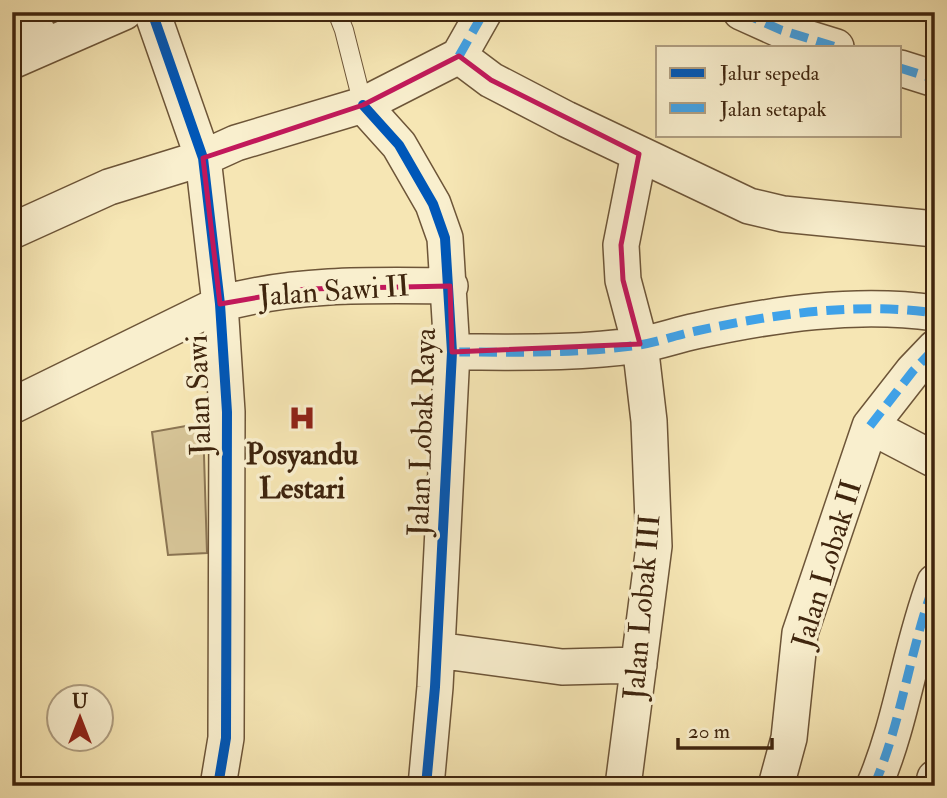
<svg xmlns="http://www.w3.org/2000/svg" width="947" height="798" viewBox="0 0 947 798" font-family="'IM FELL Double Pica',serif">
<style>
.green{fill:#d7c598;stroke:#8b7553;stroke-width:2}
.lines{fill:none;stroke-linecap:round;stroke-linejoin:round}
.lane-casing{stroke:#6d5538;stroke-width:20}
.street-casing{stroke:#6d5538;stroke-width:38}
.lane{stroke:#f9efce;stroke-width:18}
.street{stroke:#f9efce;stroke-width:35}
.quiet{stroke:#3fa2e9;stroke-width:9;stroke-dasharray:18 9;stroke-linecap:butt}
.cycleway-casing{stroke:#f9efce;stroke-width:15}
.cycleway{stroke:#0057b8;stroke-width:10}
.marked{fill:none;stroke:#c2185b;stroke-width:5;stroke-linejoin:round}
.labels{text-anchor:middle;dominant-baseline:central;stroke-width:7;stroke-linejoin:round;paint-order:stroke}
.street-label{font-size:30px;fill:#3f250e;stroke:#f9efce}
.poi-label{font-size:30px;font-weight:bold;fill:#3f250e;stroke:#f9efce}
</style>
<rect width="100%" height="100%" fill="#f6e6b4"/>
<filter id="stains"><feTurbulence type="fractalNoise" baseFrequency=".00286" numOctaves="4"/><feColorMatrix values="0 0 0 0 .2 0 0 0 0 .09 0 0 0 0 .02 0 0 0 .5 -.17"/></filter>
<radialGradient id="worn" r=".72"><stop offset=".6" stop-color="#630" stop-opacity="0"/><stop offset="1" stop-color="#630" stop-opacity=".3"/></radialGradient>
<path class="green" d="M203,423L207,553L168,555L152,432Z"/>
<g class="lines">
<defs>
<path id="lane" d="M337,12L344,30L363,105"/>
<path id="street" d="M27,12L45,46
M152,12L203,158L220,304L227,412L226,738L218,786
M741,12L781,30L836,47
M459,56L491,80L566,119L749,206L783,214L935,229
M459,56L484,12
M12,61L124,12
M900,68L935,79
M363,105L399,145L433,204L445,238L452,352L435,687L426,786
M12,231L109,187L203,158L236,143L363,105L459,56
M452,352C515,352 577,354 639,345C658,342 677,335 696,331C774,314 856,302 935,313
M12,406L220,304C294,283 373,285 450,286
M870,426L935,460
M437,650L562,667L639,665
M623,786L654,546L649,421L640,344L623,280L621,245L639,154
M776,786L789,738L800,633L870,426L913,371L935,348
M874,786C902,721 910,648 935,582
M933,786L935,778"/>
</defs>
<use href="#lane" class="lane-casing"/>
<use href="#street" class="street-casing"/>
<use href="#lane" class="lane"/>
<use href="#street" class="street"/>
<path class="quiet" d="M741,12L781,30L836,47
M459,56L484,12
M900,68L935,79
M452,352C515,352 577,354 639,345C658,342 677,335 696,331C774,314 856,302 935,313
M870,426L913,371L935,348
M874,786C902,721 910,648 935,582"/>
<defs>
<path id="cycleway" d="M152,12L203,158L220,304L227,412L226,738L218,786
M363,105L399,145L433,204L445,238L452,352L435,687L426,786"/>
</defs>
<use href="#cycleway" class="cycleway-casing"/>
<use href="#cycleway" class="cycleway"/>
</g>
<path class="marked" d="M459,56L491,80L639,154L621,245L623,280L640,344L452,352L450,286L306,289L220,304L203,158L363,105Z"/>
<defs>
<symbol id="hospital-bare" viewBox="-9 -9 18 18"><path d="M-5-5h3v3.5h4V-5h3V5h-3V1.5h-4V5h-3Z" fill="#8f2418" stroke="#f9efce" stroke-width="2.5" paint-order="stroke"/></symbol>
</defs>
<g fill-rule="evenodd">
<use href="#hospital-bare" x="283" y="399" width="38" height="38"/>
</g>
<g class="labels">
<g class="street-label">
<text transform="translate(334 291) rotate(-4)">Jalan Sawi II</text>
<text transform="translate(199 395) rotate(-92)">Jalan Sawi</text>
<text transform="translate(422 432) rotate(-88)">Jalan Lobak Raya</text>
<text transform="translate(827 564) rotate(-73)">Jalan Lobak II</text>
<text transform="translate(642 607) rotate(-85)">Jalan Lobak III</text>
</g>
<g class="poi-label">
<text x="302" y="454">Posyandu<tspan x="302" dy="34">Lestari</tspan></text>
</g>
</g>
<rect width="947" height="798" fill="none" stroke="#f6e6b4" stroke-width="42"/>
<rect x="14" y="14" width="919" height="770" fill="none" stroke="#3f250e" stroke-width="3.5"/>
<rect x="21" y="21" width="905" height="756" fill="none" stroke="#3f250e" stroke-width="2"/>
<rect x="656" y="46" width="245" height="91" fill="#f9efce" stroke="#af9e81" stroke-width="2"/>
<rect x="670" y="68" width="35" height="10" fill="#0057b8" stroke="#af9e81" stroke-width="2"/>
<text x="720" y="80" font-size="21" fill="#3f250e">Jalur sepeda</text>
<rect x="670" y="103" width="35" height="10" fill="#3fa2e9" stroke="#af9e81" stroke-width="2"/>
<text x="720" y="116" font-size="21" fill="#3f250e">Jalan setapak</text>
<g transform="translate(80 718)"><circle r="33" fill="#f9efce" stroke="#af9e81" stroke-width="2"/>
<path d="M0-5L12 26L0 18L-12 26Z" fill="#8f2418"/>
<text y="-10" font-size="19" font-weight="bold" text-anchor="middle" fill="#3f250e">U</text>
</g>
<path d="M678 738v10h94v-10" fill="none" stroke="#3f250e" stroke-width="3.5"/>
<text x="688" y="738" font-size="21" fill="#3f250e" stroke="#f9efce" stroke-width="5" paint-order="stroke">20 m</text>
<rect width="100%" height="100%" filter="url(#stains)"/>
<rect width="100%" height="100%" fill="url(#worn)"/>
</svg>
